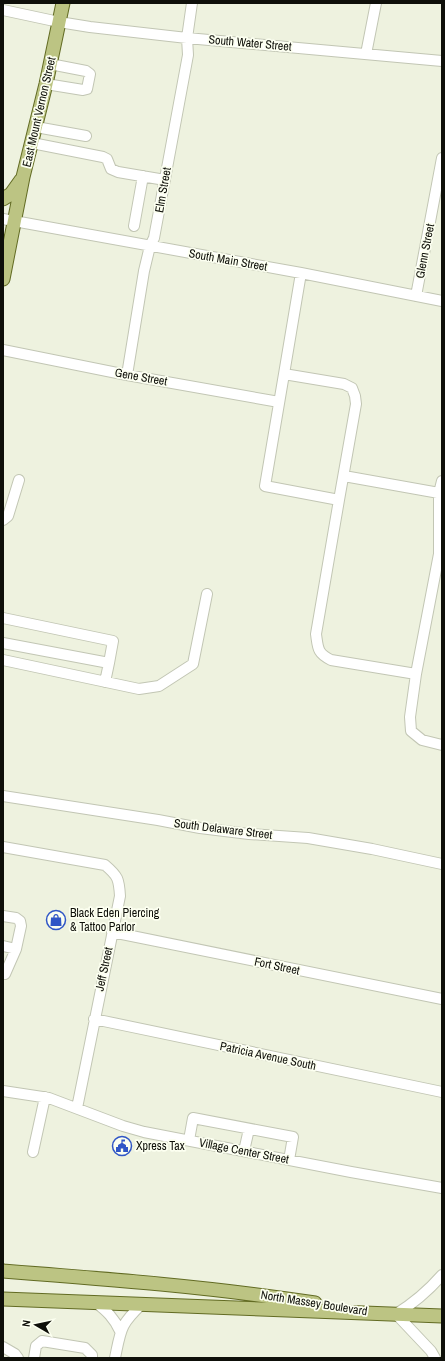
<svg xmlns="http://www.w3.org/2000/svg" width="445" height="1361" viewBox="0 0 445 1361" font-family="'Archivo Narrow',sans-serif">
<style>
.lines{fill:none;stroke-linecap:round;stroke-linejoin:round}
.minor-casing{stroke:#c2c6b4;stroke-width:12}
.major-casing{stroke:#626b23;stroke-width:15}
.minor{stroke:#fff;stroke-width:10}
.major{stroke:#bcc483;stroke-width:13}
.labels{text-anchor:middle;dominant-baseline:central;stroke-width:3.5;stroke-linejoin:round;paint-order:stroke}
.street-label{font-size:12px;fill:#0e0f09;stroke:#fcfff0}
.poi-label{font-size:12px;fill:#0e0f09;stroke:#fcfff0;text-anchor:start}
</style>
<rect width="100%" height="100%" fill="#eef2df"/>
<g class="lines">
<defs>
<path id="minor" d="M3,10L59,22L90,27L187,38L442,61
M366,54L376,3
M46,84L83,90L87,89L90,74L86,71L50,64
M36,127L86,136
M32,143L103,157L107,159L111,169L118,172L165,180
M3,219L301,273L442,301
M134,226L143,176
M301,273L284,374L344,384L352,388L355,396L356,404L339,500
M416,296L442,158
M3,350L127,375L279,402
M284,374L265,486L339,500L316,634C318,648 317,653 331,660L416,674L410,717L411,731L422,740L442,745
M127,375L144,271L150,246L154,238L188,55L187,38L192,3
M344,476L439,493
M3,520L8,516L19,480
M3,618L113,641L109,663L3,643
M3,660L139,689L159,686L193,664L207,594
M416,674L439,554V493L442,481
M105,682L109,663
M3,796L158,820L200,828L249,834L308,838L372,849L442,864
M3,847L105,865C118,876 119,879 120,896L77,1108
M3,916L16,918L20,921L21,926L16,949L3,946
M112,932L442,999
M3,973L5,974L16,949
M94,1019L442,1092
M3,1091L49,1098L123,1126L144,1132L351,1172L442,1188
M189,1140L193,1118L293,1137L289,1160
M244,1151L249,1129
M33,1152L45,1097
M95,1302C107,1311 114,1318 120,1331
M3,1347L15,1354L18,1358
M34,1358L36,1346L42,1341L85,1348L92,1355V1358
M115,1358C121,1329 120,1325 142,1304
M435,1358L431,1351L396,1314C414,1303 428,1291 442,1275"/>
<path id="major" d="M3,199L11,194L21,180
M3,279L23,177L46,84L63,3
M3,1271C107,1279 212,1287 315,1303
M3,1299L442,1316"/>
</defs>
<use href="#minor" class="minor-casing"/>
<use href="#major" class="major-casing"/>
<use href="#minor" class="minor"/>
<use href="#major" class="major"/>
</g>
<defs>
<symbol id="shop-ring" viewBox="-11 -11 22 22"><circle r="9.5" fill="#fcfff0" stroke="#3056c6" stroke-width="1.5"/><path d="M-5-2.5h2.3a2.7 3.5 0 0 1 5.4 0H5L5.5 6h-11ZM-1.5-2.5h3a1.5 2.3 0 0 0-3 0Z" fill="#3056c6"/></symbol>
<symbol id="civic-ring" viewBox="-11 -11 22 22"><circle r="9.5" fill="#fcfff0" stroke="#3056c6" stroke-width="1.5"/><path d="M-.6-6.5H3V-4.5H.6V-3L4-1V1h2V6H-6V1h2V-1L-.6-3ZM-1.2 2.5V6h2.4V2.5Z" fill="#3056c6"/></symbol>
</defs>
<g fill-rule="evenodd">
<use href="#shop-ring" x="45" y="909" width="22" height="22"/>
<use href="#civic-ring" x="111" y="1135" width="22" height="22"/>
</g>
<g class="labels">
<g class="street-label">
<text transform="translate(250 43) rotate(5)">South Water Street</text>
<text transform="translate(39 112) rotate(-77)">East Mount Vernon Street</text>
<text transform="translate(163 190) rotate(-80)">Elm Street</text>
<text transform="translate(425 251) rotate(-79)">Glenn Street</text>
<text transform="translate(228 260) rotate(10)">South Main Street</text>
<text transform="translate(141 377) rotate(10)">Gene Street</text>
<text transform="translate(223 829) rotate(7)">South Delaware Street</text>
<text transform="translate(277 966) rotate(12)">Fort Street</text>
<text transform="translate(104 969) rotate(-78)">Jeff Street</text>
<text transform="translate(268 1056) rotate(12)">Patricia Avenue South</text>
<text transform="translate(244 1151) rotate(11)">Village Center Street</text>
<text transform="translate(314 1303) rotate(9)">North Massey Boulevard</text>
</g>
<g class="poi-label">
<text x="70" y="913">Black Eden Piercing<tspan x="70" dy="14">&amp; Tattoo Parlor</tspan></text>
<text x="136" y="1146">Xpress Tax</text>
</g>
</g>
<rect width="445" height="1361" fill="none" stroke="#0e0f09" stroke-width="8"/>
<g transform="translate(36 1325) rotate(279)" stroke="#fcfff0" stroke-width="3" paint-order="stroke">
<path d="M0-3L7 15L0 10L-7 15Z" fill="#0e0f09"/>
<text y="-6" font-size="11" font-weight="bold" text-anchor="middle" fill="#0e0f09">N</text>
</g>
</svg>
